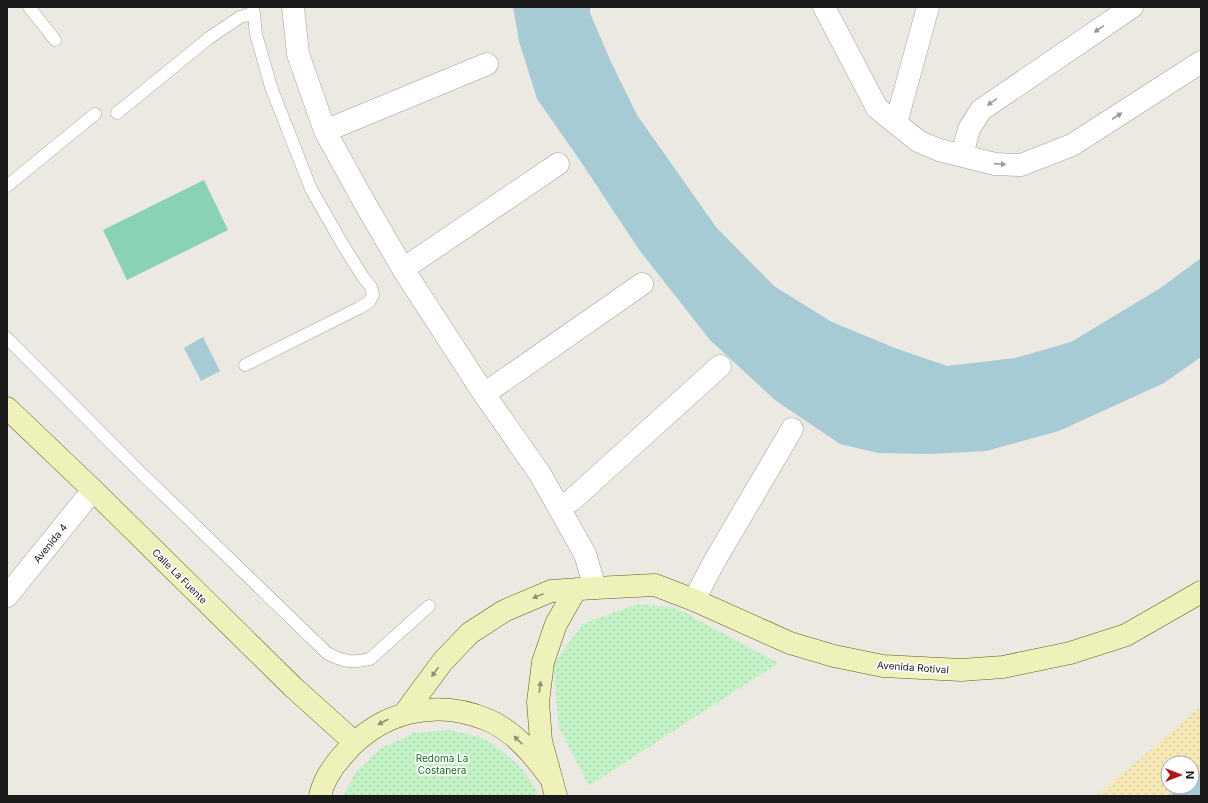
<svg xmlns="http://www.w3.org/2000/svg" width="1208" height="803" viewBox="0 0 1208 803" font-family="Inter,sans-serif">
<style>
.sand{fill:url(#sand-dots)}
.park{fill:url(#park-dots)}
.pitch{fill:#89d2b5}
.water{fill:#a7cbd5}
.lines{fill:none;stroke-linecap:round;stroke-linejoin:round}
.service-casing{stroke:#9f9f9f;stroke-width:13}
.minor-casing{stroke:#9f9f9f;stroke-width:23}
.secondary-casing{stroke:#5c6411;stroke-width:23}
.service{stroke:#fff;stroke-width:12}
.minor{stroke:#fff;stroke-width:22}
.secondary{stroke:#eff1bb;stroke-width:22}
.oneway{fill:#989898}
.oneway2{fill:#909173}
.labels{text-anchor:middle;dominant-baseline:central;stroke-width:3.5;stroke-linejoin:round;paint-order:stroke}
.street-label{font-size:10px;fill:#1b1b1b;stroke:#fff}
.park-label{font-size:10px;fill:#186b1e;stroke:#fff}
</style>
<defs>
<pattern id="sand-dots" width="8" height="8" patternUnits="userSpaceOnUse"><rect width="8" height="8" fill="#f5e8b6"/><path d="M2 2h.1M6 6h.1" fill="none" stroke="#d1c69c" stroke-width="1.8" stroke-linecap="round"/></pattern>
<pattern id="park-dots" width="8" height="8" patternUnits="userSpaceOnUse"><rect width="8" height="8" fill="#c3f2c6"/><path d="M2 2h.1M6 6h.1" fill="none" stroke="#a7cfaa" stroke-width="1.8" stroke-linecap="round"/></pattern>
</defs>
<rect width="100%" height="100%" fill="#ece8e2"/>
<path class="sand" d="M1201,707V773L1192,780V763H1168V787H1182L1169,796H1096Z"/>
<path class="park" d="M638,604L676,608L778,663L589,786L559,728L553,664L583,624Z
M450,730C461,733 476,735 486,740C505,751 532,775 538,796H343L355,773L381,748L414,733Z"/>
<path class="pitch" d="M204,180L228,230L127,280L103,230Z"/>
<path class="water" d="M513,7H590V13L610,60L637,115L716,227L774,286L832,322L895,348L947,366L1015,358L1071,342L1159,289L1201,258V357L1164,383L1059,431L986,451L931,454L878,453L840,444L775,400L710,340L640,251L579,159L537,99L519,41Z
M203,337L220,371L201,381L184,348Z
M1201,773V796H1169L1182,787H1192V779Z"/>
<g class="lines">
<defs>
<path id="service" d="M29,7L55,40
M117,113L209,38L240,17L254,13
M7,186L95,114
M7,338L138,470L327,653C343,662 353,663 370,659L429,606
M245,365L359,308L369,302L373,295L371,287L363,277L343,245L311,189L271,87L256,34L253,7"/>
<path id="minor" d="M293,7L298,54L325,131L363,200L403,269L484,394L540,474L585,554L595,588
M824,7L877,108L918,141L939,150L995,164L1021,165L1072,145L1201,62
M896,123L928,7
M325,131L487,64
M962,155L969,129L981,110L1132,7
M403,269L558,164
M484,394L642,284
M559,507L572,500L720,366
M7,596L93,490
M694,600L714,562L792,429"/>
<path id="secondary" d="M7,408L93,490L293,687L354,742
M404,714L443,661L470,633L504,611L551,591L595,588L655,585L694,600L790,643L834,656L883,666L961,670L1003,667L1070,653L1126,635L1201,592
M320,796C323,781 334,765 344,754C381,711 436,698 488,720C516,732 535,757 552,780
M556,796L541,741L538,702L543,662L556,624L576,589"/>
</defs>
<use href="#service" class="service-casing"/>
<use href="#minor" class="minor-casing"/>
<use href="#secondary" class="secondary-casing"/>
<use href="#service" class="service"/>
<use href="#minor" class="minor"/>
<use href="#secondary" class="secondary"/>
</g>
<defs><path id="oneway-solid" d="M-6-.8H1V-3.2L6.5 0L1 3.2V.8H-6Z"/></defs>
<g class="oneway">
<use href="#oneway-solid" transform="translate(1099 29) rotate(146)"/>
<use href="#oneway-solid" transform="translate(992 102) rotate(146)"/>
<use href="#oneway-solid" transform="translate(1117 116) rotate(-33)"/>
<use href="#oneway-solid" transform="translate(1000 164) rotate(4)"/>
</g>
<g class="oneway2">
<use href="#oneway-solid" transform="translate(538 596) rotate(158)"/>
<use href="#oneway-solid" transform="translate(435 672) rotate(126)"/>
<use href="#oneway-solid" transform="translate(540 687) rotate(-83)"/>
<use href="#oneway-solid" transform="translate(383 722) rotate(153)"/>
<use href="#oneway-solid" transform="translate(518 740) rotate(-136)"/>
</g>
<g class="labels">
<g class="street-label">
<text transform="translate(50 543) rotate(-51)">Avenida 4</text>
<text transform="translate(180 576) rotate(45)">Calle La Fuente</text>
<text transform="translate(913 667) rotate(4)">Avenida Rotival</text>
</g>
<g class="park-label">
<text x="442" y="758">Redoma La<tspan x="442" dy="12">Costanera</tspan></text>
</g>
</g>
<rect width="1208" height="803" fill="none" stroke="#1b1b1b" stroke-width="16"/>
<g transform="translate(1180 775) rotate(90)"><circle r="19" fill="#ffffff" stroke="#a4a4a4"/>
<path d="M0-3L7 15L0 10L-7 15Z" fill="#b01718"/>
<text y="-6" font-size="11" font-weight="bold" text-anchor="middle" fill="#1b1b1b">N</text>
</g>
</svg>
